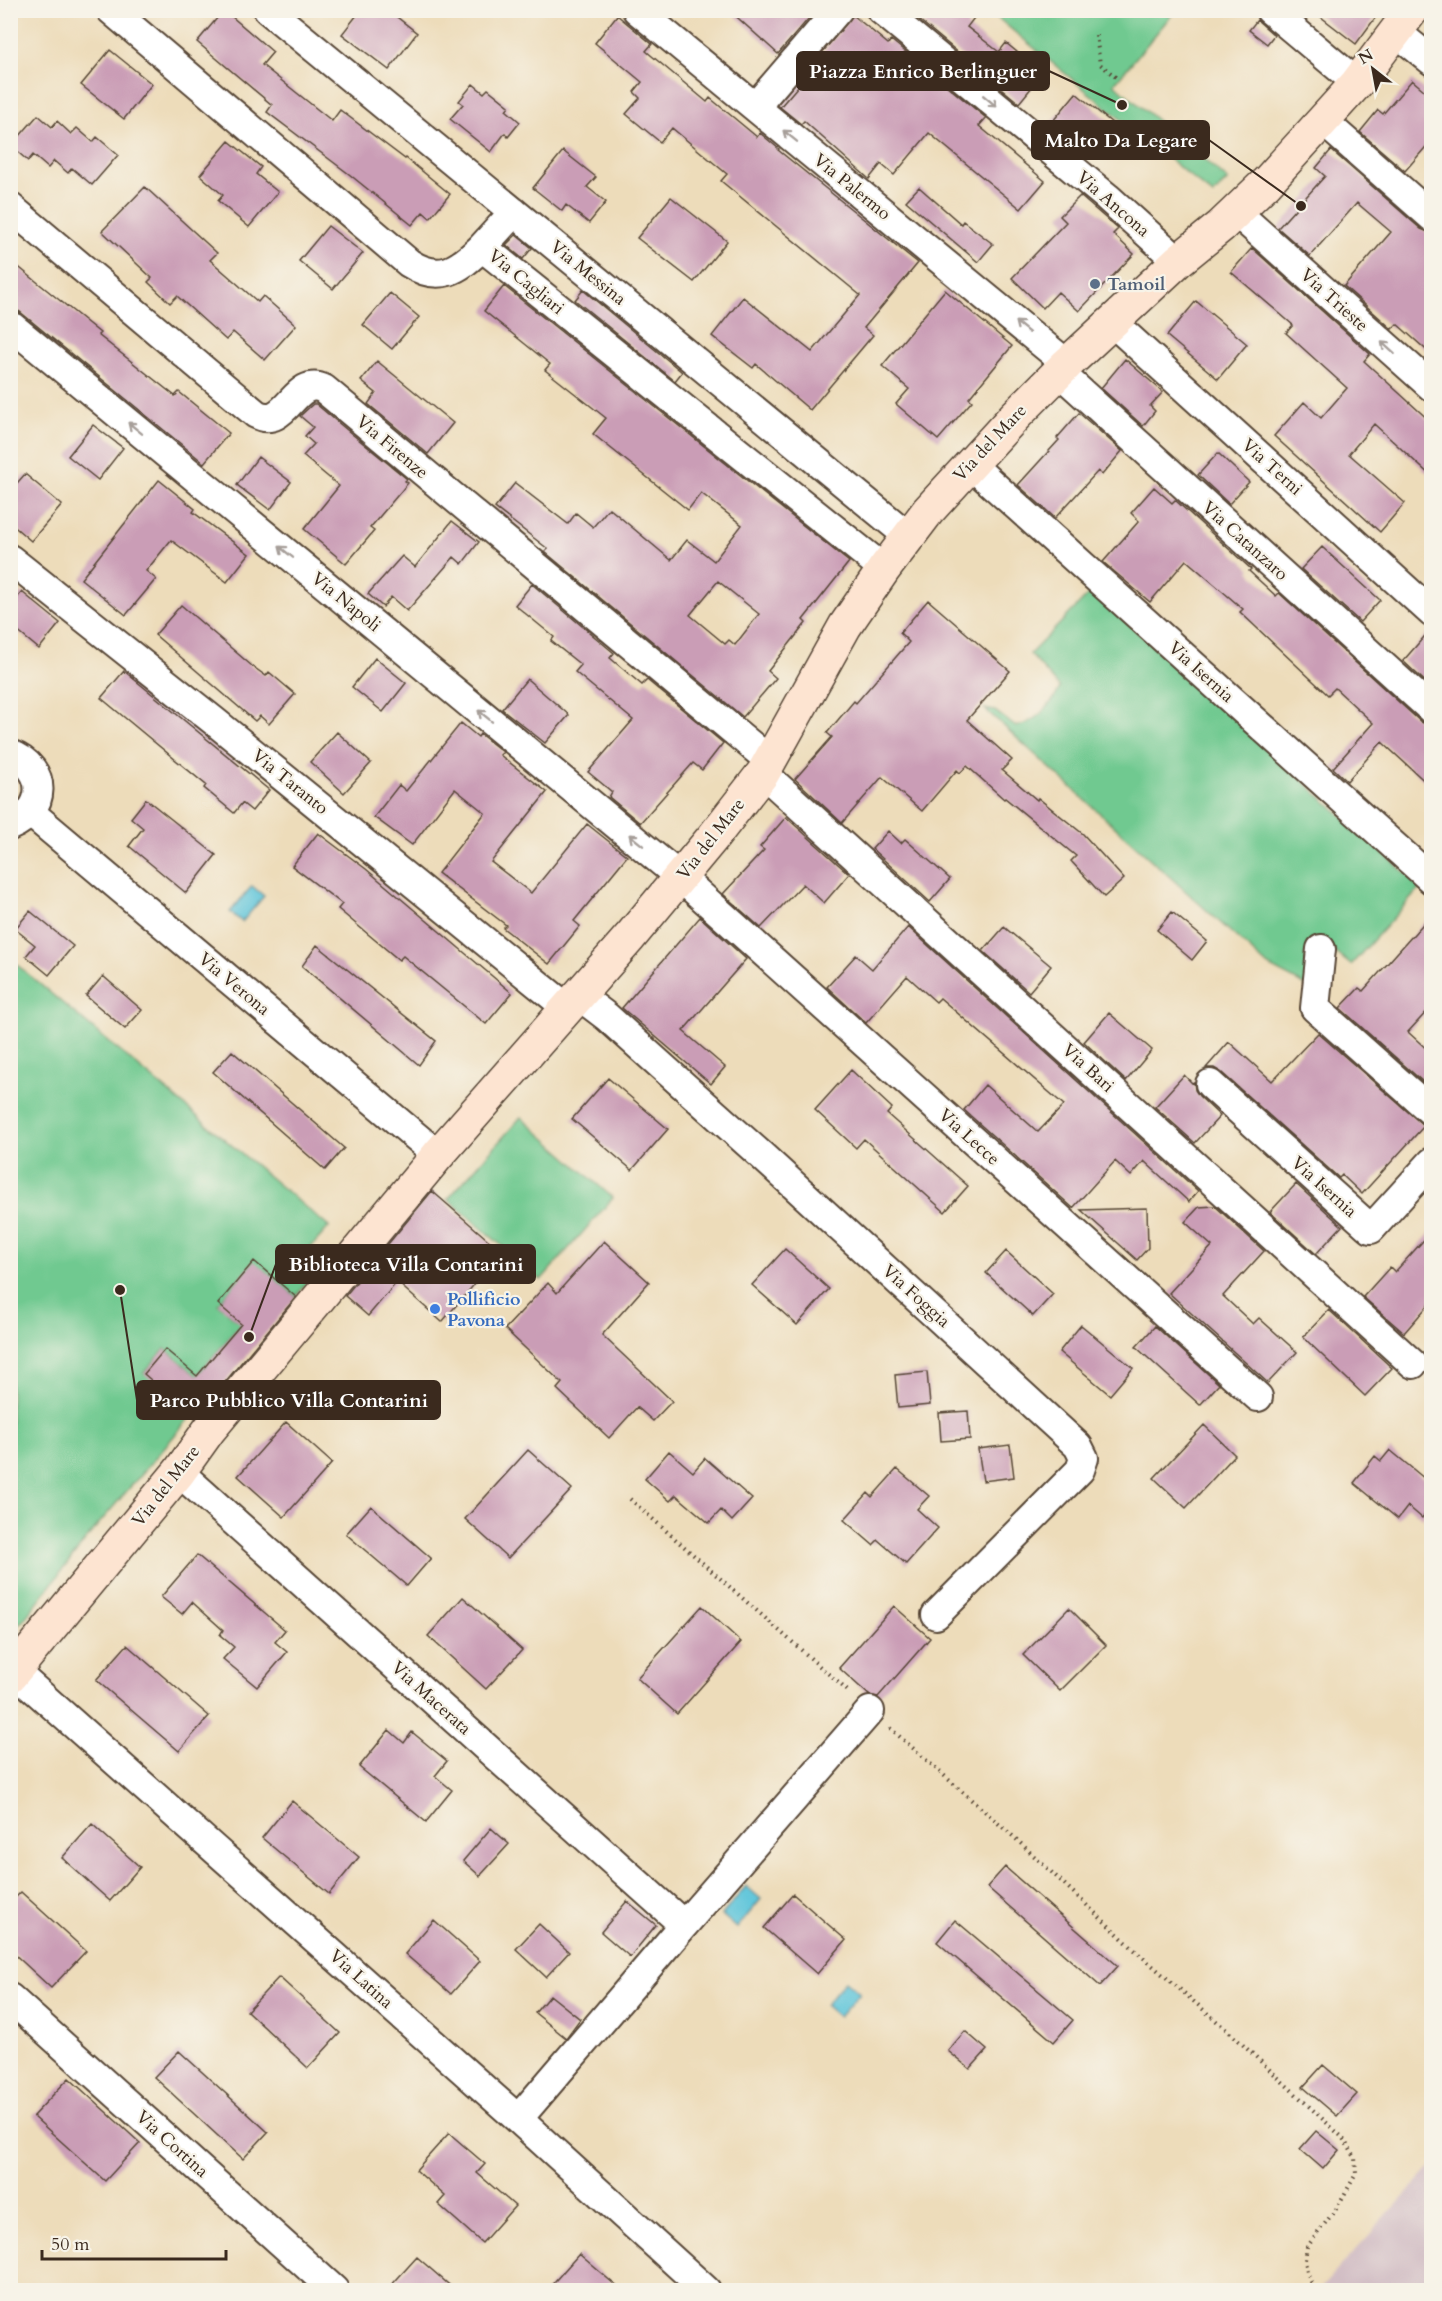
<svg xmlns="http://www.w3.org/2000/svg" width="1442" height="2301" viewBox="0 0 1442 2301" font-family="Cardo,serif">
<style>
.industrial{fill:#d2bec5}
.green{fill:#6fc990;stroke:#557a57;stroke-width:1.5}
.water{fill:#5dc5da;stroke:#4c787c;stroke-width:1.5}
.building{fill:#ca9db6;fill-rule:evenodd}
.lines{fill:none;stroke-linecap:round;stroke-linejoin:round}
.minor-casing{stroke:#564535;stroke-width:32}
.secondary-casing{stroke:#564535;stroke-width:36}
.path{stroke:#564535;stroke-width:4;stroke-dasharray:1.5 4.5;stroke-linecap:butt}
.minor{stroke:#fff;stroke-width:28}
.secondary{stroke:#fde4d1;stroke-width:33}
.oneway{stroke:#a79f9a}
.service-dot{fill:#5c6f8a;stroke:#f7f3e8;stroke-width:2}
.shop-dot{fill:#3f7fe0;stroke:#f7f3e8;stroke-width:2}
.labels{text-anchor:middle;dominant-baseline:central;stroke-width:4.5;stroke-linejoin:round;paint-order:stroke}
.street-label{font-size:18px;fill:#3b2a1e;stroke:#f7f3e8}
.service-label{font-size:18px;font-weight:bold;fill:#4e5e75;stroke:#f7f3e8;text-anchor:start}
.shop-label{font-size:18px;font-weight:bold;fill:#366cbe;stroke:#f7f3e8;text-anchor:start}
.leader{fill:none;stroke:#3b2a1e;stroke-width:2}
.callout-dot{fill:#3b2a1e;stroke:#f7f3e8;stroke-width:2}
.callout{fill:#3b2a1e;stroke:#3b2a1e;stroke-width:2}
.callout-label{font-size:20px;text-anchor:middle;font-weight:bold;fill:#fff}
</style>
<rect width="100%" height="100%" fill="#f7f3e8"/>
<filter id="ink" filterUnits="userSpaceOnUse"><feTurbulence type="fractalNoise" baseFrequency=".0167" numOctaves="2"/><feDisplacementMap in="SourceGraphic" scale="12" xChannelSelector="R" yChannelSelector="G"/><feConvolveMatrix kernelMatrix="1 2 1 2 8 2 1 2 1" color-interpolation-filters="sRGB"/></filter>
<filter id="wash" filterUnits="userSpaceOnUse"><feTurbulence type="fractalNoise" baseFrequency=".008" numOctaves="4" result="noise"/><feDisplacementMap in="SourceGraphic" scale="24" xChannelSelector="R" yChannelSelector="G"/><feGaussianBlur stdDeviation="1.35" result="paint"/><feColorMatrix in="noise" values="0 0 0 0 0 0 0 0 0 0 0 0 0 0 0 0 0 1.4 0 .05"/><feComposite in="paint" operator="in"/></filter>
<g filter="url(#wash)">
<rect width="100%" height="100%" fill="#eddcba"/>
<path class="industrial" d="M1431,2167V2290H1319Z"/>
<path class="green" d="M997,11H1175L1114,84L1228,180L1213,195L994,15Z
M1092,591L1421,887L1351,965L1318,938L1305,953L1310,988L1268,966L985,709L995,711L1016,727C1036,721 1051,706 1060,688L1030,654Z
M10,959L329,1227L297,1263L306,1283L296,1297L254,1262L218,1304L241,1324L197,1376L165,1349L144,1373L192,1415L91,1533L23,1621L11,1628Z
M521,1117L613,1198L541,1280L448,1199Z"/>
<path class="water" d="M252,886L264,896L242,922L230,912Z
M746,1886L761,1899L737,1928L722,1915Z
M845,1981L860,1993L839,2017L825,2005Z"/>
<g id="blocks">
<path class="building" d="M224,10L273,52L262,65L332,121L340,110L405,159L406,158L450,194L430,218L423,212L412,225L349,174L267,112L272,105L197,42Z
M361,10H388L417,33L389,70L342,34Z
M729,10H816L778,54Z
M915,10H980L967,27L999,52L1006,43L1038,69L1027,83L1032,87L1019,103L912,14Z
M1312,10H1381L1356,44Z
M617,15L652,44L646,51L707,102L710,98L757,137L760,133L779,149L778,150L918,263L864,328L873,335L810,410L756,364L753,368L712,336L743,297L812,352L860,295L721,181L727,174L672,128L660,142L626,114L640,98L634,92L642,82L595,43Z
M853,15L888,44L891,40L986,118L979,126L1045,181L1021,209L929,133L894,175L881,164L869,179L804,121L801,124L780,107L805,78L803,76Z
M1257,20L1274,35L1267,44L1249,30Z
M110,50L152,84L124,119L81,85Z
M1412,80L1431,96V141L1405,171L1360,132L1378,110L1383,114Z
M473,84L484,93L488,89L509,106L506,110L520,122L508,137L505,133L491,152L450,119L463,104L459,101Z
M1076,93L1112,123L1084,156L1048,127Z
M38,115L52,127L57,121L71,134L77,128L93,142L97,137L118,155L92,185L72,168L68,173L54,161L48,168L33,155L28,161L11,146Z
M229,141L261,167L256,174L278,192L249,227L218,201L223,195L200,175Z
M1331,150L1421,229L1431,233V354L1397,324L1392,329L1344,286L1391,232L1357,203L1310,256L1278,228L1325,176L1316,168Z
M563,151L596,177L587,187L606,202L589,223L566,205L562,211L533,188Z
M145,187L217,253L210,260L258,302L263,296L296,325L265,360L233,332L226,340L177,296L170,303L148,282L152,278L102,231Z
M919,187L961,224L963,221L993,244L978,262L906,201Z
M1080,196L1118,229L1113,234L1134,254L1079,311L1058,292L1043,308L1012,278L1066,222L1060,216Z
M671,197L727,241L694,282L637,238Z
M328,226L363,253L333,289L299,261Z
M516,235L532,248L523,259L506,245Z
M1252,248L1370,354L1364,361L1431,422V476L1374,424L1349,454L1405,503L1380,532L1274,436L1304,402L1321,418L1347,388L1286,333L1293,325L1231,272Z
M10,260L100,333L98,335L175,396L179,392L229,433L204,463L20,312L10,307Z
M504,286L849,562L803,620L806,623L768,671L776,678L743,717L545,552L548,549L495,508L515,483L568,524L576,513L593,527L609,508L671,560L687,540L714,561L742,525L701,493L688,510L593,434L606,418L545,370L550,364L484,311ZM718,581L759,614L735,645L729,640L725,644L690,615Z
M583,290L682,372L675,381L575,300Z
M945,290L1012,346L969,398L972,401L938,440L896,404L909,389L882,366Z
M390,293L419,317L392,349L363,325Z
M1196,301L1247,344L1218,379L1167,336Z
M1125,359L1163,392L1150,406L1155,411L1143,426L1101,388Z
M377,361L453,423L428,454L368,404L376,393L361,381Z
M313,404H316L347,430L407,479L405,481L408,483L370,528L374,531L346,564L304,529L339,486L303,456L314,444L305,436L313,427L300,416Z
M1079,413L1122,451L1102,475L1098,471L1055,518L1018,485L1059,440L1057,438Z
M93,425L123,448L98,480L68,456Z
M1218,453L1249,482L1229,504L1198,475Z
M258,457L291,482L270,510L237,485Z
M25,474L62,505L31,541L10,523V491Z
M159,480L195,509L193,512L249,554L227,582L171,540L146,571L156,579L126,615L81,579Z
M1154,487L1172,503L1175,500L1251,569L1249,571L1276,596L1279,593L1421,722L1431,726V787L1382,742L1347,781L1333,768L1373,723L1335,688L1328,695L1240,612L1243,609L1186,560L1150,602L1103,562L1139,521L1131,513Z
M452,521L479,542L462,564L454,557L407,611L391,597L383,607L368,594L402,556L415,567Z
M1322,547L1380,600L1360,622L1301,569Z
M532,584L614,653L610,658L642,685L647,680L723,743L702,770L693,763L640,823L609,797L612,792L588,772L633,720L575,672L581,665L551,641L554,637L515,605Z
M22,592L60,623L39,649L10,625V606Z
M928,600L1010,671L967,720L1012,760L1002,770L1037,800L1038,798L1083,834L1124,879L1104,897L1071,861L1076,856L1005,798L1004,799L967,766L960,773L957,770L922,811L882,777L842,823L795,779L832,737L827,733L854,701L856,703L909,642L900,633Z
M181,605L252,666L266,676L269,672L295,694L269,724L260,716L255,721L155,635Z
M1431,629V687L1403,661Z
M375,658L406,683L383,712L352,687Z
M124,671L269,790L252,811L242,803L234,813L204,788L206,785L101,698Z
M527,679L569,715L545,743L502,709Z
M461,723L478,737L480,734L503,752L500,755L547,792L491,862L531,893L587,824L627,856L574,921L580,926L549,964L503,928L506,925L438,873L485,813L455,789L412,845L374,817L399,785L406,791Z
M337,732L371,763L344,793L310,762Z
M146,799L216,855L186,893L129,846L143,828L131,818Z
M786,817L849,874L824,903L803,884L761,928L723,894L764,850L760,847Z
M888,831L901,843L905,839L950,879L930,902L872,849Z
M318,833L366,869L512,993L486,1024L403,956L399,960L338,909L342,904L292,866Z
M30,911L73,946L49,975L26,956L35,945L15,929Z
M1172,912L1207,941L1192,960L1157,930Z
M1431,915V1007L1408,1032L1431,1053V1089L1340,1008L1359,988L1363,991Z
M700,917L746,959L683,1031L725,1067L711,1084L622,1008Z
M908,927L1198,1191L1189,1202L1144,1161L1131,1176L1115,1161L1073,1208L964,1110L985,1085L1038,1132L1064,1105L940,998L936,1002L907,976L866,1023L827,987L856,955L872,969Z
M1004,927L1051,966L1029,992L983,951Z
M317,945L436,1041L419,1065L302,966Z
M103,976L142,1010L125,1029L86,996Z
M1109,1013L1152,1050L1126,1081L1084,1042Z
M1318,1033L1424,1126L1362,1194L1342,1175L1339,1178L1221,1072L1214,1068H1206L1229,1042L1272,1081Z
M232,1051L344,1148L325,1170L213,1072Z
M851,1070L892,1108L887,1114L968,1186L945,1212L864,1139L856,1148L815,1110Z
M1184,1075L1192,1083L1194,1082L1195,1090L1199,1096L1220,1116L1195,1143L1155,1107Z
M608,1078L668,1129L632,1170L572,1119Z
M1296,1184L1342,1226L1316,1254L1270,1212Z
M432,1191L502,1252L442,1322L397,1282L368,1316L345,1296Z
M1215,1206L1264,1251L1223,1296L1253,1324L1259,1318L1297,1352L1268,1383L1169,1293L1212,1246L1185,1222L1199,1207Z
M1147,1208L1148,1248L1137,1260L1081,1210Z
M1431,1232V1302L1404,1333L1363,1297L1390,1267L1395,1272Z
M604,1241L649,1282L602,1335L672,1401L653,1421L637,1407L609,1438L557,1389L562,1383L505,1329L548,1283L557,1293Z
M785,1249L829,1289L797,1325L752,1285Z
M1006,1251L1053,1294L1033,1316L986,1273Z
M254,1261L296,1297L195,1418L144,1374L165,1349L197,1376L241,1324L218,1304Z
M1329,1310L1392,1368L1365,1396L1303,1337Z
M1081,1325L1133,1368L1110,1395L1059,1352Z
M1155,1326L1219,1384L1200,1405L1136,1347Z
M927,1372L930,1405L898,1408L895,1375Z
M968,1411L970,1439L941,1441L939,1413Z
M286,1422L332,1463L284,1517L238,1476Z
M1204,1425L1235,1455L1186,1508L1154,1478Z
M1010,1445L1014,1477L983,1481L978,1449Z
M528,1450L572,1489L508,1558L465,1519Z
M1390,1450L1431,1484V1506L1422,1518L1408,1506L1398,1519L1354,1483L1375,1456L1381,1461Z
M669,1451L693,1472L705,1458L752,1499L732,1521L721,1510L709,1523L676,1495L670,1501L645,1479Z
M897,1469L929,1496L917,1509L938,1528L906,1564L878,1540L873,1545L844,1520L868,1493L872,1497Z
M371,1506L431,1558L407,1586L346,1534Z
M197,1555L285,1630L275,1642L287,1652L257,1687L223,1659L234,1647L220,1635L223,1630L192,1602L182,1614L161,1597Z
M463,1597L522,1650L486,1689L428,1636Z
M702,1606L741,1642L677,1714L637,1678Z
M894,1606L930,1638L878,1697L869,1695L839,1668Z
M1069,1608L1106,1645L1060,1691L1023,1655Z
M127,1645L209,1716L179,1751L96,1680Z
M389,1730L404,1743L412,1732L447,1761L435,1776L452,1790L426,1822L359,1767Z
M292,1801L359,1857L329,1894L262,1838Z
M92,1824L140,1867L110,1901L62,1858Z
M491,1828L509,1844L480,1876L463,1861Z
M1005,1867L1118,1966L1100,1986L987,1887Z
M21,1892L86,1951L51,1988L10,1950V1903Z
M793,1894L846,1940L817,1974L764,1928Z
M627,1901L656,1925L630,1957L601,1932Z
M434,1920L480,1961L451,1994L405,1954Z
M955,1920L1073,2020L1054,2042L937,1942Z
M539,1924L569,1952L546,1977L516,1949Z
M279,1977L340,2033L308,2068L247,2011Z
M550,1995L580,2019L566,2038L535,2013Z
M965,2031L987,2050L970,2069L948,2051Z
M179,2051L268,2132L243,2159L154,2077Z
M1323,2065L1357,2094L1337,2116L1303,2087Z
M69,2078L140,2143L105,2181L33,2116Z
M1316,2131L1339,2150L1323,2169L1300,2149Z
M449,2133L485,2164L477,2173L515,2206L482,2243L438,2204L445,2196L416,2170Z
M579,2254L621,2290H547Z
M417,2257L455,2290H387Z"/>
</g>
</g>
<g filter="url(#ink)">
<use href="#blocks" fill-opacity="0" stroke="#564535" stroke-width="1.5"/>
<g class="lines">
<defs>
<path id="minor" d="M111,10L409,263C440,283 458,270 482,247L884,569
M268,10L908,536
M637,10L1067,364
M881,10L1107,197L1178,261
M1270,10L1357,83
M1396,32L1432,61
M755,107L838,10
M1323,121L1432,217
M10,207L256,414C287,431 294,374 324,389L770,761
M1236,212L1432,387
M482,247L514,212
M1112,322L1432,613
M10,325L681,878L1258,1397
M1059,372L1432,710
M970,464L1432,880
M10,559L214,721L567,1008
M10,754C49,768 47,811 10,826
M763,773L1413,1364
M31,813L438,1155
M1321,949L1315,1008L1432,1112
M578,995L607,1017L761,1155L1078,1446L1084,1458L1080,1470L936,1615
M1210,1084L1371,1229L1432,1162
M179,1472L684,1925L518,2119
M14,1671L518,2119L706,2290
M684,1925L870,1711
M10,1998L334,2290"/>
<path id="secondary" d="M10,1676L179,1472L209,1430L438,1155L630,937L714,836L763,773L845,626L884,569L928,511L1015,416L1067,364L1178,261L1221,226L1267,182L1357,83L1412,10"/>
</defs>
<use href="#minor" class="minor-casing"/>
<use href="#secondary" class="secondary-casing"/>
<path class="path" d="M1096,35L1100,64L1118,79
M630,1499L850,1693
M890,1728L1016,1839L1139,1954L1228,2031L1342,2137L1355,2157L1356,2174L1336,2209L1307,2247L1305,2260L1307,2273L1313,2286"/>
<use href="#minor" class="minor"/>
<use href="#secondary" class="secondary"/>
</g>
<defs><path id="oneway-shaft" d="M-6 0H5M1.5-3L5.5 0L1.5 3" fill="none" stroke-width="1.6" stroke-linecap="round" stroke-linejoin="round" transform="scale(1.5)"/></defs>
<g class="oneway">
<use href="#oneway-shaft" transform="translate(990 101) rotate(40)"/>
<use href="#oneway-shaft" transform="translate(790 136) rotate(-141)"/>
<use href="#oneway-shaft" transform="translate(1022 327) rotate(-141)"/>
<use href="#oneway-shaft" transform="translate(1388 348) rotate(-138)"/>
<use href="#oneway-shaft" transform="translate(135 428) rotate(-141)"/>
<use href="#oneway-shaft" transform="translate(286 552) rotate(-141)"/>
<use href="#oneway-shaft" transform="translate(485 716) rotate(-141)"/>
<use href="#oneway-shaft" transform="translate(636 840) rotate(-141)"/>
</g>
</g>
<circle class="service-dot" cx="1095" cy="284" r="6"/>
<circle class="shop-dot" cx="435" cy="1309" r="6"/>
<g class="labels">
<g class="street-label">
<text transform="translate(852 187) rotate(39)">Via Palermo</text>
<text transform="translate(1113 204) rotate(41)">Via Ancona</text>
<text transform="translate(588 273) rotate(39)">Via Messina</text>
<text transform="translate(526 282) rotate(39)">Via Cagliari</text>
<text transform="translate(1334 300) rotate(42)">Via Trieste</text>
<text transform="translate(990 443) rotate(-47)">Via del Mare</text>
<text transform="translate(392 447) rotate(40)">Via Firenze</text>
<text transform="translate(1272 467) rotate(42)">Via Terni</text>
<text transform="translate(1245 541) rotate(42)">Via Catanzaro</text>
<text transform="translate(346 602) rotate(39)">Via Napoli</text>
<text transform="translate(1201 672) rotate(42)">Via Isernia</text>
<text transform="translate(290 782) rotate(39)">Via Taranto</text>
<text transform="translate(711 839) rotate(-52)">Via del Mare</text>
<text transform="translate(234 984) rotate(40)">Via Verona</text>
<text transform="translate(1088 1068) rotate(42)">Via Bari</text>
<text transform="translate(969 1137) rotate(42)">Via Lecce</text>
<text transform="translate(1324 1187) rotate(42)">Via Isernia</text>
<text transform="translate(916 1296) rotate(42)">Via Foggia</text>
<text transform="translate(166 1486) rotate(-52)">Via del Mare</text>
<text transform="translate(431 1698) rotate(42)">Via Macerata</text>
<text transform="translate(361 1979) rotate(42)">Via Latina</text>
<text transform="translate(172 2144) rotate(42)">Via Cortina</text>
</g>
<g class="service-label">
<text x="1107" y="284">Tamoil</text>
</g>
<g class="shop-label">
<text x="447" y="1299">Pollificio<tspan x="447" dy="21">Pavona</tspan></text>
</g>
</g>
<path class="leader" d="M1122 105L1049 71M1301 206L1209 140M249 1337L276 1264M120 1290L137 1400"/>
<g class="callout-dot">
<circle cx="1122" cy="105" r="6"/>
<circle cx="1301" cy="206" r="6"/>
<circle cx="249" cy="1337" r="6"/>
<circle cx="120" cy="1290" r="6"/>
</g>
<g class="callout">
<rect x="797" y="52" width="252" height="38" rx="6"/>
<rect x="1032" y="121" width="177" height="38" rx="6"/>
<rect x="276" y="1245" width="259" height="38" rx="6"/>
<rect x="137" y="1381" width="303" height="38" rx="6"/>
</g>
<g class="callout-label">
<text x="923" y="78">Piazza Enrico Berlinguer</text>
<text x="1121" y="147">Malto Da Legare</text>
<text x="406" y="1271">Biblioteca Villa Contarini</text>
<text x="289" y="1407">Parco Pubblico Villa Contarini</text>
</g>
<rect width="1442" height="2301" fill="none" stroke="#f7f3e8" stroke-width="36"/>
<g transform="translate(1373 69) rotate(329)" stroke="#f7f3e8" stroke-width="4.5" paint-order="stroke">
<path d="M0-4.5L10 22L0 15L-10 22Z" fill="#3b2a1e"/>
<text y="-9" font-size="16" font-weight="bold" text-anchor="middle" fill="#3b2a1e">N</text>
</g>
<path d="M42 2250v9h184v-9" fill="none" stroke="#3b2a1e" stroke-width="3"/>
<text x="51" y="2250" font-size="18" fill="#3b2a1e" stroke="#f7f3e8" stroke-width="4.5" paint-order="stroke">50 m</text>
</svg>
